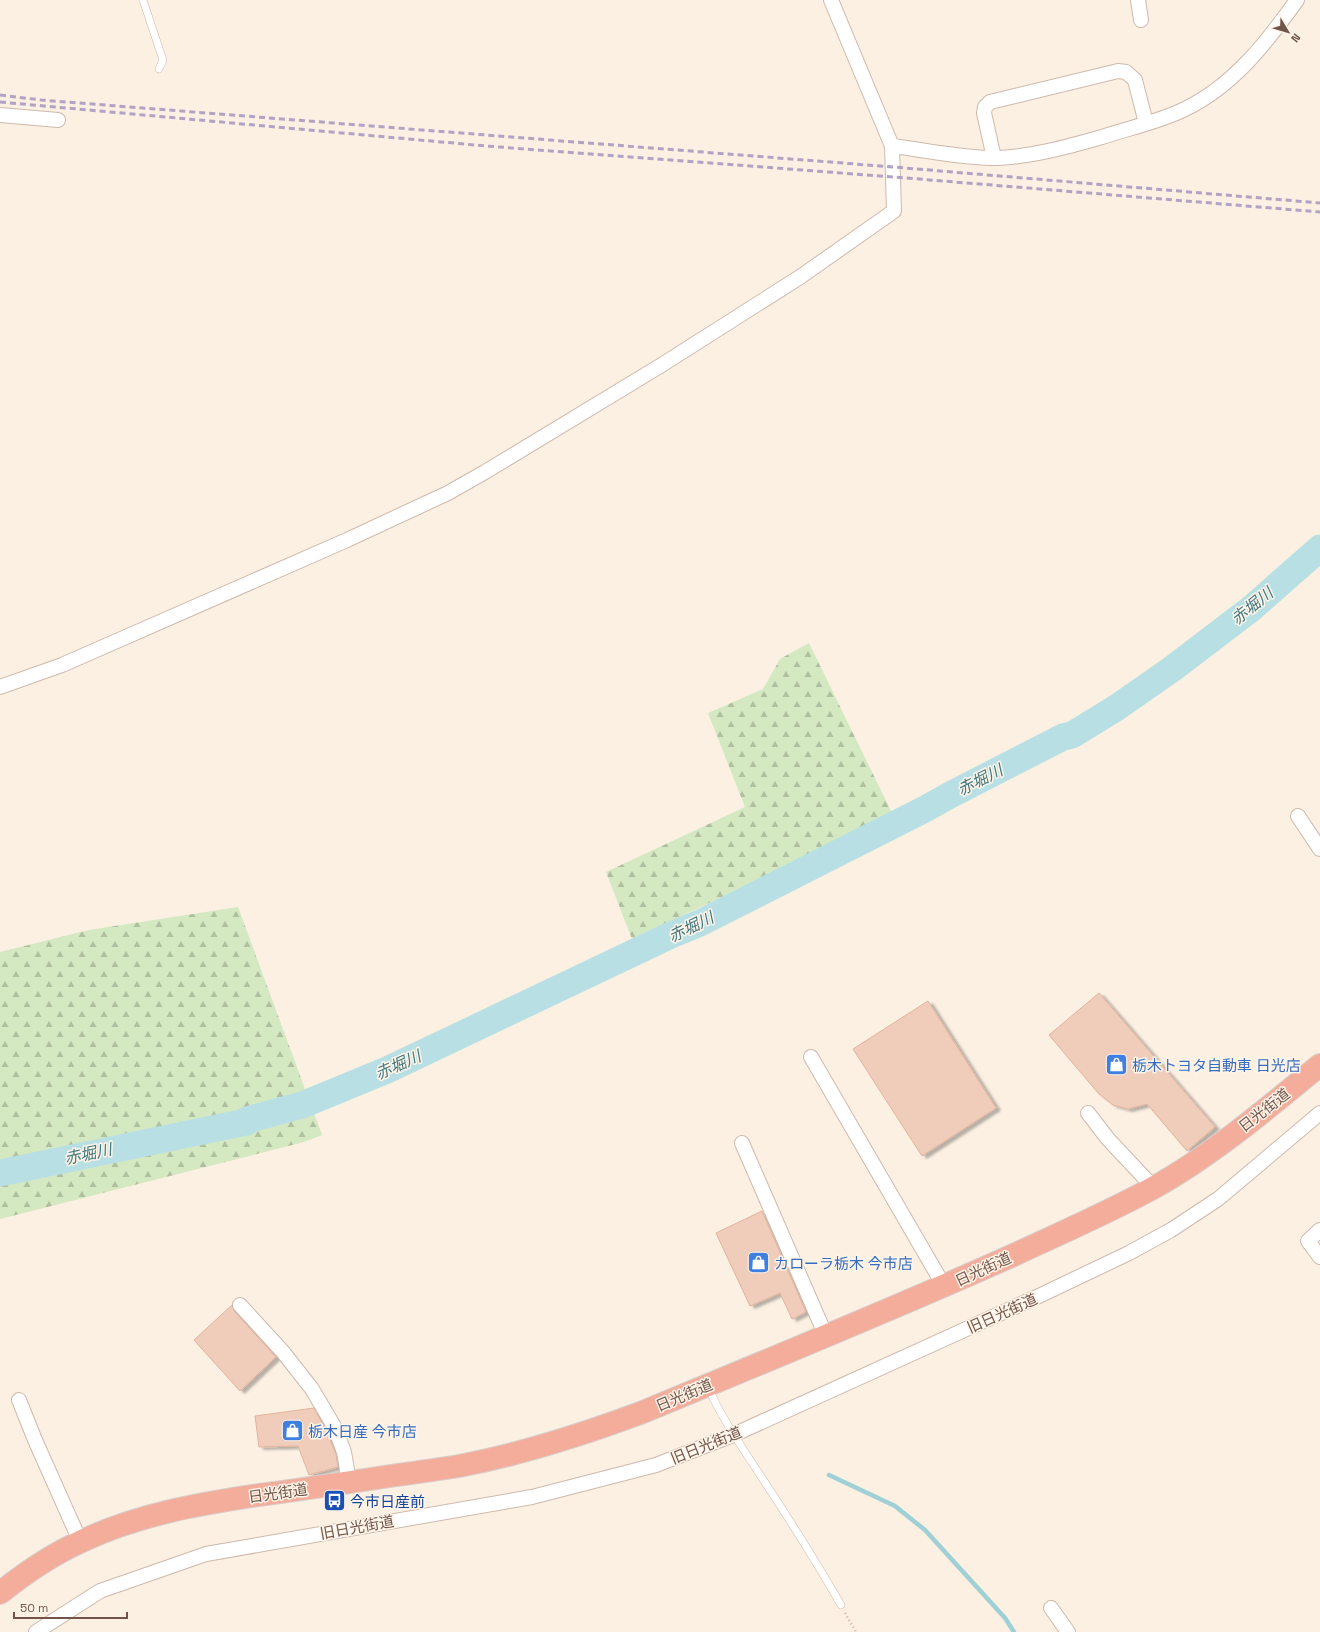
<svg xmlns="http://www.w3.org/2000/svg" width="1320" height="1632" viewBox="0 0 1320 1632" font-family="'Space Grotesk','Noto Sans JP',sans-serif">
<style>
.forest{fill:url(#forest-firs)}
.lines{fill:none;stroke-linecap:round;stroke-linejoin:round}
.stream{stroke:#9ed0d5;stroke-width:4.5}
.river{stroke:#b8e0e4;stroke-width:27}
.building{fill:#f0cdbb;stroke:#e2b29c;filter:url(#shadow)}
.lane-casing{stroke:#ceb9ac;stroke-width:8}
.street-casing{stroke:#ceb9ac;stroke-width:16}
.highway-casing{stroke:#d8cfcc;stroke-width:24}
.path{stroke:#d4b09e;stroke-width:2.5;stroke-dasharray:1 3;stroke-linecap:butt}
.lane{stroke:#fff;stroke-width:7}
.street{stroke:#fff;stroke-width:14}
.highway{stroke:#f4ac9b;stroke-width:22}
.rail{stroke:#b2a2c4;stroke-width:3;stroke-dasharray:6 4;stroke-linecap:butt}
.labels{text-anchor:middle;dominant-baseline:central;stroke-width:3;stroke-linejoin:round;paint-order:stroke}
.shop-label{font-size:15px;fill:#366cbe;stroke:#fef4e8;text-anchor:start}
.street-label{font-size:15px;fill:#72554a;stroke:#fef4e8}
.transit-label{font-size:15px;fill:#164399;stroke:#fef4e8;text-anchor:start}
.water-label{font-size:16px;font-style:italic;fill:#41777e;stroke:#fef4e8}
</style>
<defs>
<pattern id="forest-firs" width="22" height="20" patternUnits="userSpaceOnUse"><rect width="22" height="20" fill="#d4e8c1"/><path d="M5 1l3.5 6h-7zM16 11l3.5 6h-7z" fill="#b0bf9f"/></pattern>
<filter id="shadow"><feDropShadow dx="4.5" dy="2.5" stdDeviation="1" flood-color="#0004"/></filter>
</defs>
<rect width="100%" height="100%" fill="#fbf0e2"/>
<path class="forest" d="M809,643L892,813L804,859L632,939L606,872L745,807L708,713L763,689L780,659Z
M238,907L322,1135L304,1142L0,1219V952L89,930Z"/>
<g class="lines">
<path class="stream" d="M829,1475L895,1506L925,1530L1005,1618L1014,1632"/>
<path class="river" d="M0,1173L246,1122L247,1120L302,1105L387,1070L671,935L700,923L925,809L952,794L1063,737L1072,735L1116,708L1172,669L1252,608L1320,548"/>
</g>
<path class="building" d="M1099,993L1215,1127L1187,1151L1147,1104L1128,1109L1113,1105L1099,1094L1049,1035Z
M928,1001L996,1108L922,1156L853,1049Z
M762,1211L806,1312L792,1319L780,1293L750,1306L716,1233Z
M232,1305L234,1311L276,1357L240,1391L194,1340Z
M314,1408L327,1432L336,1454L338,1467L309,1475L298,1446L259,1447L255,1416Z"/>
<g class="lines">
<defs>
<path id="lane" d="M143,0L163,60L159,69
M708,1387C723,1421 744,1450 764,1481C791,1522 817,1563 841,1605"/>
<path id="street" d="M1138,0L1141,20
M0,115L58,120
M892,146C926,150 961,158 995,158C1031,157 1067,147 1102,137C1129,128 1159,122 1185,109C1233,86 1267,42 1297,0
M994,158L984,113L985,107L990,102L1118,71L1126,72L1135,80L1146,123
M0,687L62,665L347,540L448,493L485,472L660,366L800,277L894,211L892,146L831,0
M1298,816L1320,849
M811,1057L944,1286
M1088,1113L1108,1139L1154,1188
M742,1143L826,1336
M1320,1230L1308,1241L1320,1257
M240,1305L283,1352L312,1389L335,1428L344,1452L349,1482
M19,1400L35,1440L80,1541
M1051,1608L1068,1632
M36,1632L100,1591L206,1554L532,1497L656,1465L733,1435L1041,1295L1129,1253L1171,1230L1218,1199L1320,1113"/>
<path id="highway" d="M0,1593C25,1573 51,1555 80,1542C136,1515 198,1504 259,1495C305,1489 351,1482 397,1475C419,1472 442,1469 464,1465C525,1453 584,1434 643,1412C768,1360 894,1309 1018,1253C1063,1232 1109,1212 1153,1188C1211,1156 1269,1107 1320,1065"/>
</defs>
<use href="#lane" class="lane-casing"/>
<use href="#street" class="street-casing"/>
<use href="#highway" class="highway-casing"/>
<path class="path" d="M845,1613L856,1632"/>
<use href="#lane" class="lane"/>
<use href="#street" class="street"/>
<use href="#highway" class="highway"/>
<path class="rail" d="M0,95L41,100L893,167L1320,203
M0,102L486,146L894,177L1320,212"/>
</g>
<defs>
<symbol id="shop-square" viewBox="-11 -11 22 22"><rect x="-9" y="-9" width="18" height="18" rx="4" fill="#3f7fe0" stroke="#fef4e8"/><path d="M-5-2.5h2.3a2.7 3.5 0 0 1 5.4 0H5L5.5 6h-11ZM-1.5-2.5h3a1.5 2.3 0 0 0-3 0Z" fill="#fff"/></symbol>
<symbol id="bus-square" viewBox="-11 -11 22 22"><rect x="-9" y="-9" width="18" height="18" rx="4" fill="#1a4fb4" stroke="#fef4e8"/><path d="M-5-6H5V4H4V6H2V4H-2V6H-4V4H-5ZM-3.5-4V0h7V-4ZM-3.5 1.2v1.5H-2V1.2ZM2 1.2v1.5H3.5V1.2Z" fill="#fff"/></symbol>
</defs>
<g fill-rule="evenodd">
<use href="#shop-square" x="1104" y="1052" width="25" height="25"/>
<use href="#shop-square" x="746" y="1250" width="25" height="25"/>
<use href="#shop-square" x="280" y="1418" width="25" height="25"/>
<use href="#bus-square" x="322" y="1488" width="25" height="25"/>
</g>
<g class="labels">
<g class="shop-label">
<text x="1132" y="1065">栃木トヨタ自動車 日光店</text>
<text x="774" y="1263">カローラ栃木 今市店</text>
<text x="308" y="1431">栃木日産 今市店</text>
</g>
<g class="street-label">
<text transform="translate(1264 1110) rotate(-38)">日光街道</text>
<text transform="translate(983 1269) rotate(-25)">日光街道</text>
<text transform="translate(1002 1313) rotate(-24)">旧日光街道</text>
<text transform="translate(684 1395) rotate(-23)">日光街道</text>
<text transform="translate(706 1445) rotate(-22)">旧日光街道</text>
<text transform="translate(278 1493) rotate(-8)">日光街道</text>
<text transform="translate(357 1527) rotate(-10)">旧日光街道</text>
</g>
<g class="transit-label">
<text x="350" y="1501">今市日産前</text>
</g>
<g class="water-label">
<text transform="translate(1252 606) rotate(-39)">赤堀川</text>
<text transform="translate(980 780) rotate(-27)">赤堀川</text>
<text transform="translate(691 927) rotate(-26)">赤堀川</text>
<text transform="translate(398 1065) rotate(-24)">赤堀川</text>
<text transform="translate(88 1154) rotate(-12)">赤堀川</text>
</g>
</g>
<g transform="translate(1288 32) rotate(128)" stroke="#fef4e8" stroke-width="3" paint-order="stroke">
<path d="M0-3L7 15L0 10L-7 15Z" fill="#72554a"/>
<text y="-6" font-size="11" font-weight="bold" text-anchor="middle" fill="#72554a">N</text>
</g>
<path d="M14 1612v6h113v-6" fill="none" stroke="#72554a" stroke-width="2"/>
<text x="20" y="1612" font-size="12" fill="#72554a" stroke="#fef4e8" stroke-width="3" paint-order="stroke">50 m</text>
</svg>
